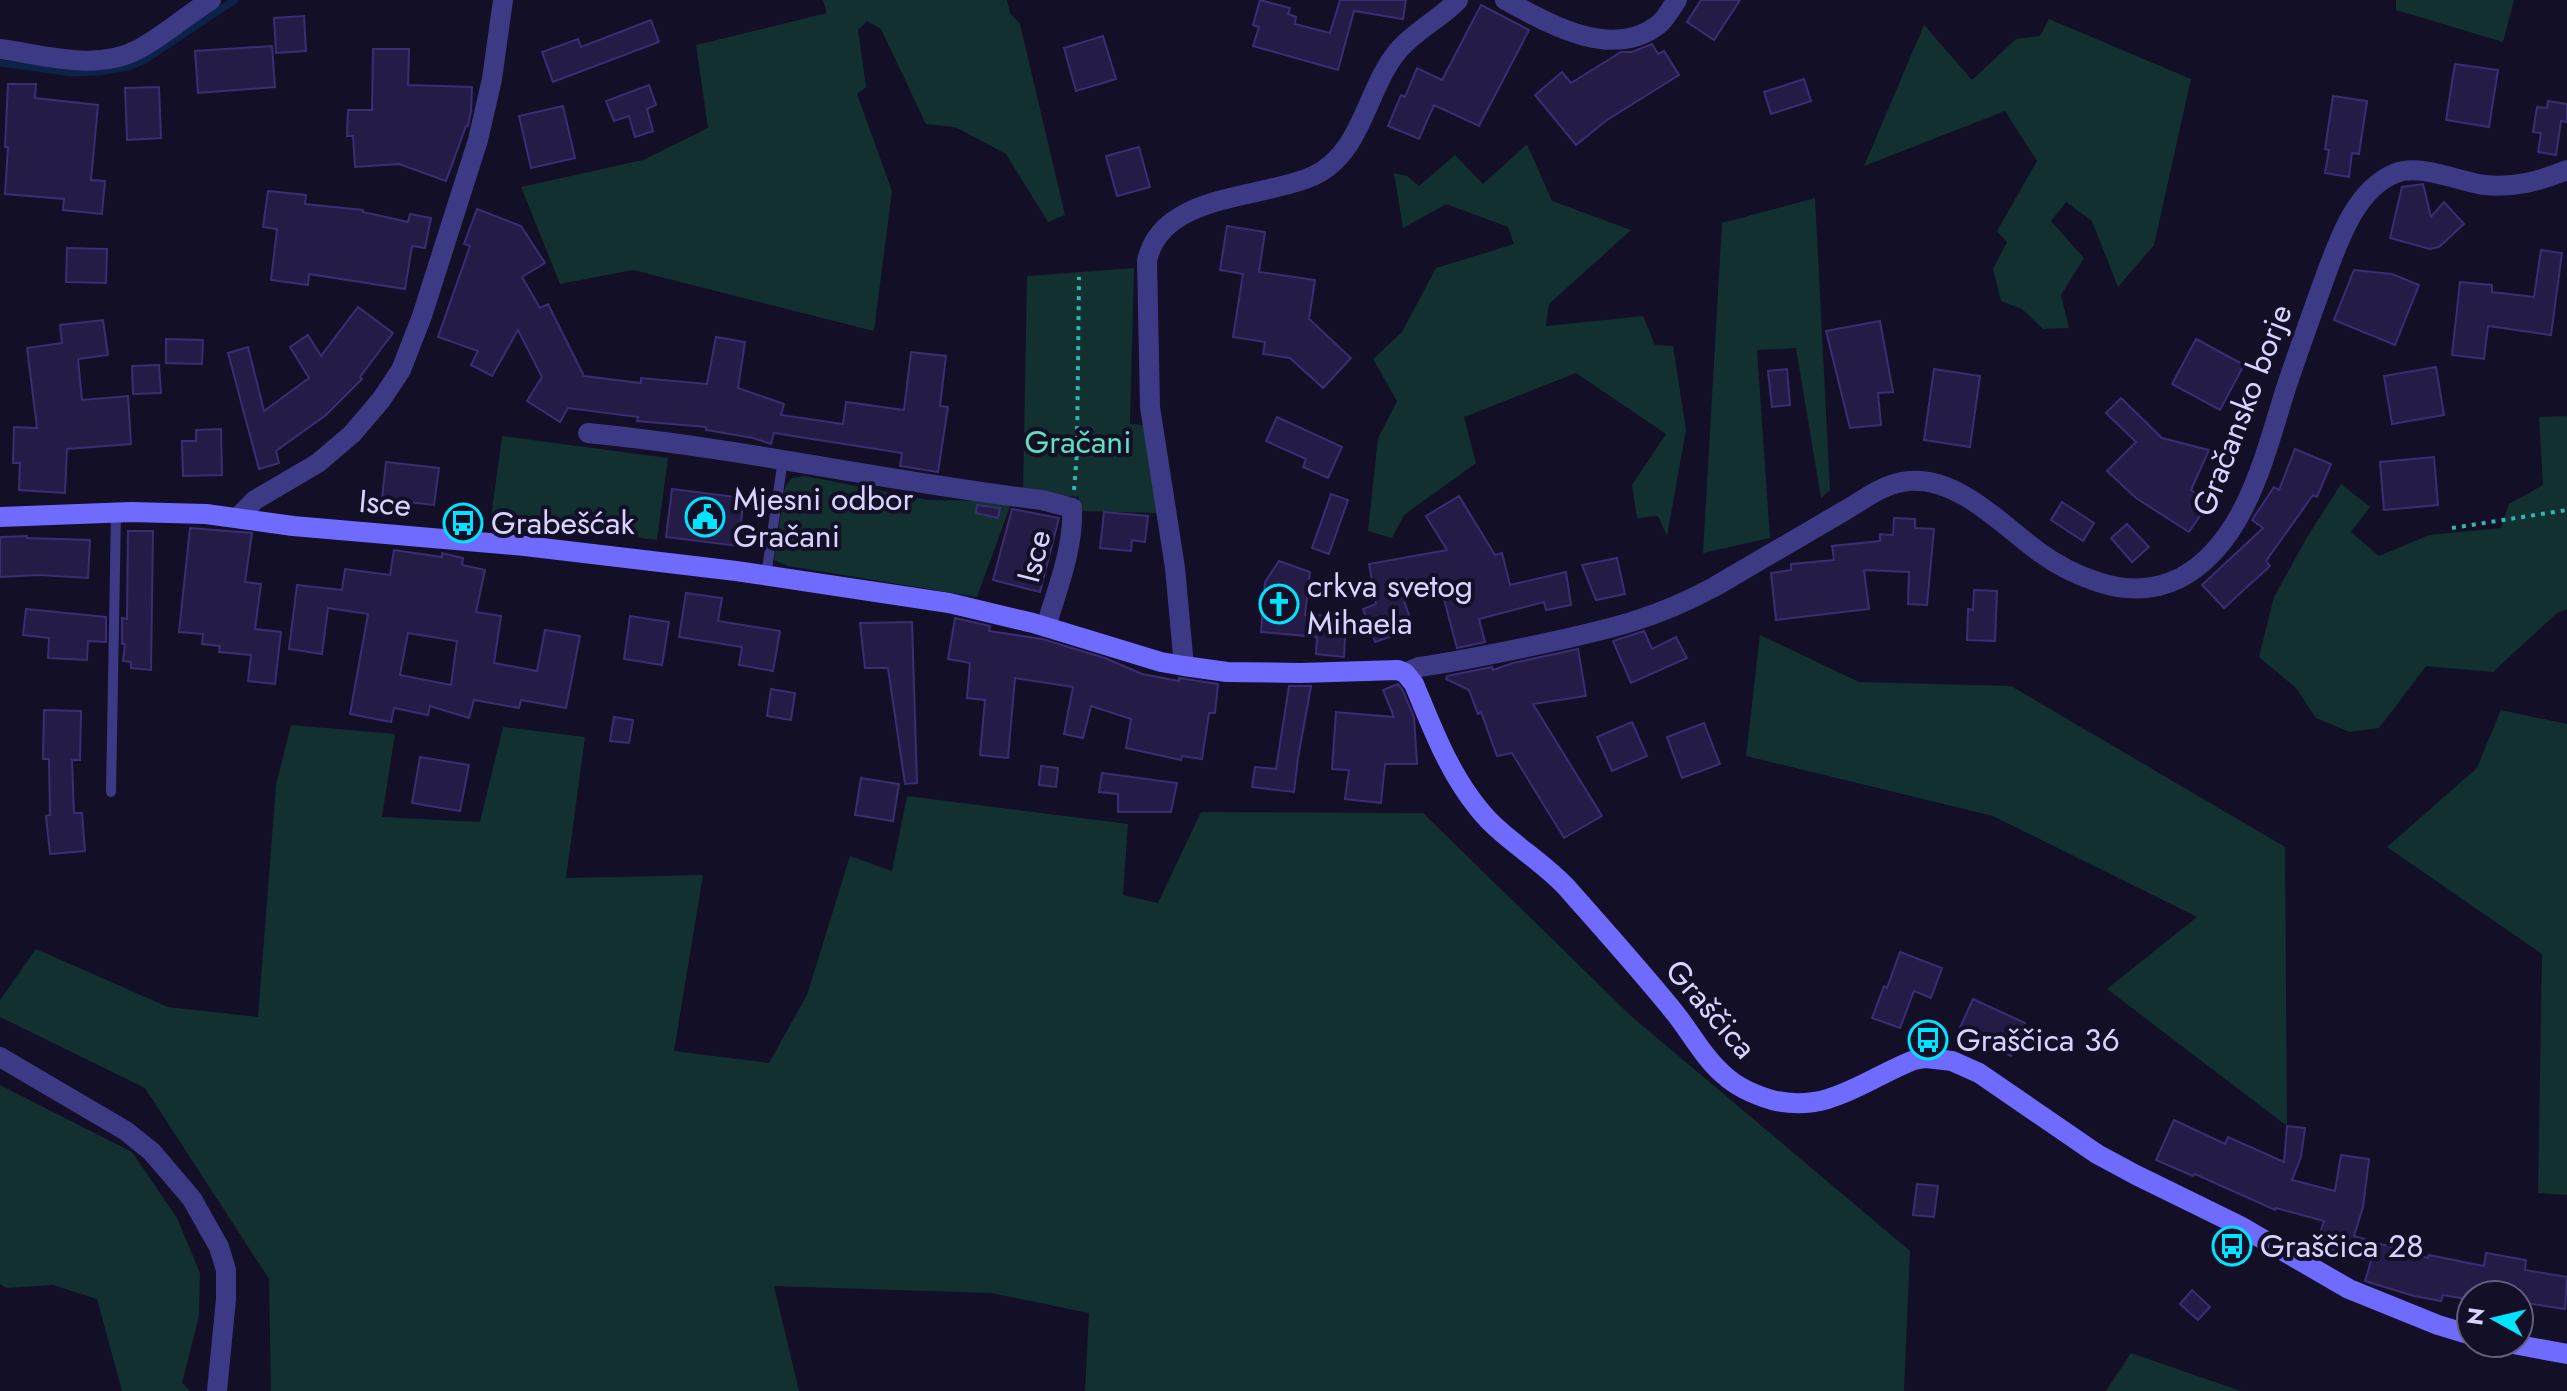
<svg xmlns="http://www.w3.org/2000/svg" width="2567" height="1391" viewBox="0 0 2567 1391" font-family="Jost,sans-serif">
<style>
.green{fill:#12302f}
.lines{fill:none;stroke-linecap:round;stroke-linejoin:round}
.stream{stroke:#0c2248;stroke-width:7}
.building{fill:#241b47;stroke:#3b2d73;stroke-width:2;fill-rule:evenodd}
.path{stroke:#2fb8b0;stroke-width:4;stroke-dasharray:4 6;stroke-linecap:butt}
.lane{stroke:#3d3a85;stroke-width:10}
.street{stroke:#3d3a85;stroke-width:20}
.secondary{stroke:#6f6bff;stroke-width:20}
.labels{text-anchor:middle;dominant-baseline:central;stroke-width:8;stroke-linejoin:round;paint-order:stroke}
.street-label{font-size:32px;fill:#d9d4ff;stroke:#130f26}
.park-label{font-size:32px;fill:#5fe0c0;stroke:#130f26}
.poi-label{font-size:32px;fill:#d9d4ff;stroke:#130f26;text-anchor:start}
</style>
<rect width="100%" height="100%" fill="#130f26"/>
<path class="green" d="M823,0H1007L1010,13L1020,24L1065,215L1048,222L1006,154L955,127L926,124L881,29L867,21L858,30L866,87L857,94L892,191L874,331L633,270L560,284L521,187L643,160L708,128L696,45L827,13Z
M2396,0H2514L2503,42L2396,10Z
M2049,19L2191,79L2154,245L2118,287L2092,221L2066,202L2051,221L2084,258L2061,295L2069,328L2043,329L2022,309L2001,301L1993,269L2007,242L1997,231L2037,161L2005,111L1864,166L1924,25L1972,80L2016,39L2040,36Z
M1527,144L1552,201L1631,230L1549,304L1546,326L1643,316L1655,345L1673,346L1686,430L1667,536L1658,516L1637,518L1632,485L1666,434L1576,373L1464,417L1476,463L1404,515L1392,538L1368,531L1378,438L1397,401L1373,359L1402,332L1436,268L1514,244L1508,227L1446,204L1403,228L1394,173L1407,176L1419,186L1455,155L1483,184Z
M1815,198L1830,490L1821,498L1796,348L1757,350L1770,538L1703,553L1722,223Z
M1134,268L1130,424L1145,425L1159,513L1078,511L1079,497L1023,492L1027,276Z
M2567,416V609L2557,613L2493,672L2426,666L2379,728L2350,732L2316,718L2296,688L2259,657L2274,597L2306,539L2341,484L2370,507L2351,532L2379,556L2429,535L2501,528L2509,504L2543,485L2539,417Z
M502,436L668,458L657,540L491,518Z
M805,476L928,500L1012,501L977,597L788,566L774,560L785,487L792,478Z
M1760,635L1859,682L2011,686L2285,847L2287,1126L2107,989L2197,917L1993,816L1746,756Z
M2501,710L2567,724V1195L2538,1193L2542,954L2387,847L2477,768Z
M291,725L395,734L382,817L480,822L503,727L585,737L566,878L703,875L674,1051L769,1063L807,995L850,856L892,871L907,796L1128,824L1123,895L1158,903L1201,812L1423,813L1631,1016L1910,1251L1904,1391H1085L1089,1313L991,1293L774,1286L799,1391H271L269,1279L145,1088L0,1017V1000L36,949L168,1007L258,1017L276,785Z
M0,1085L132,1152L177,1218L200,1273L199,1316L182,1383L190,1391H122L97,1299L53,1285L6,1288L0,1284Z
M2131,1353L2241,1391H2106Z"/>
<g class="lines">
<path class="stream" d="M0,63L72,73L99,72L128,67L145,60L235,0"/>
</g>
<path class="building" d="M1260,0L1290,8L1288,14L1296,17L1295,24L1330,33L1340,0H1406L1403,19L1354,11L1338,70L1253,46L1259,27L1253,25Z
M1701,0H1740L1714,40L1687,22Z
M1481,5L1529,30L1479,126L1434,105L1419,139L1388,126L1401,95L1405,97L1417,68L1442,80Z
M304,16L306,51L276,53L274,18Z
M651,20L659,42L553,82L542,52L578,39L581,47Z
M1103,36L1116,79L1076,91L1064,48Z
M1652,44L1658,54L1664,51L1679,75L1607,120L1576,145L1535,95L1562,72L1571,83L1621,52H1632Z
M272,46L275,87L198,93L195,51Z
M373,49H409L408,85L472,87L471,111L468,126H466L446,181L399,164L355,167L353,136H347L348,110H372Z
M2455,64L2498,70L2489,127L2446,120Z
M1804,79L1811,101L1771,114L1764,92Z
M8,84H36L35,98L98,105L91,180L105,181L102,214L63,210L64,199L5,194L8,147H5Z
M649,85L656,105L647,109L653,131L635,137L629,116L614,121L606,101Z
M159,87L161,138L127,140L125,88Z
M2333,96L2367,101L2359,154L2352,153L2349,177L2325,173L2329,150L2325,149Z
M2548,101L2567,104V122L2561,121L2556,155L2538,152L2541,133L2533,132L2537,107L2547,108Z
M563,106L575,158L531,168L519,116Z
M1139,147L1150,187L1117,196L1106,156Z
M2423,184L2431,217L2444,202L2464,224L2439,247L2430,249L2390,238L2402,187Z
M268,191L306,195L305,204L363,210V212L408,222L410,214L431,218L425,248L412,246L405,289L309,274L308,285L271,280L277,229L263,227Z
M477,209L521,226L545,263L522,277L540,308L548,304L584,376L641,383V378L707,384L716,337L745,342L738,388L784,404L781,415L843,424L846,402L904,410L911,352L946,356L940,406L948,407L938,472L900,466L902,453L774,433L771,444L753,438L706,430V427L637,421L638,417L568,408L560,422L527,401L542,377L518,330L492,376L471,365L478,351L438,337L470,246L464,244Z
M1227,226L1265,232L1259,272L1315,280L1309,319L1351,358L1323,388L1290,358L1263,354L1265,342L1233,337L1243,274L1220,270Z
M67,248L107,249L106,283L66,282Z
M2541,250L2562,253L2551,335L2488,326L2484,359L2452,355L2460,282L2492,285V292L2534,297Z
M2354,270L2392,274L2419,285L2395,345L2334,320Z
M358,307L393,333L360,377L362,379L326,415L276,451L279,463L259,469L228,353L248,347L264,411L309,378L290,347L308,335L321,356Z
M103,320L108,355L78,359L82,400L128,396L131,444L67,449L65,493L19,490L20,463H13L14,427L37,428L27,348L62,343L60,325Z
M1880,321L1893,392L1878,393L1881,425L1850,428L1826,331Z
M166,339L203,340L202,364L166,363Z
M2196,339L2244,365L2220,410L2172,384Z
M159,365L161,393L133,394L132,366Z
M2436,367L2444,415L2392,424L2384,376Z
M1787,369L1790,405L1772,407L1768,371Z
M1934,369L1980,376L1970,447L1924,440Z
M2121,398L2162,438L2209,450L2191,490L2209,503L2189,532L2136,498L2107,471L2136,442L2106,413Z
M1277,417L1342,447L1328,478L1303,467L1306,459L1266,441Z
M221,429L222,475L183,476L182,441H196V430Z
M2295,449L2331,464L2317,497L2313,495L2266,561L2270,566L2224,608L2202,585L2263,528L2252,520L2274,487L2279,490Z
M2434,457L2438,505L2384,510L2380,462Z
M386,462L439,468L434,505L382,499Z
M672,489L744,498L738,546L666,537Z
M1331,494L1348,500L1329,554L1312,548Z
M1459,496L1495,555L1502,553L1510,585L1566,572L1571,605L1546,610L1544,602L1479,619L1485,642L1457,648L1440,584L1401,592L1409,615L1403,618L1407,631L1375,642L1363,609L1376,604L1369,564L1447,550L1426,516Z
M2062,502L2094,523L2083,541L2051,520Z
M977,505L1000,508L998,518L976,513Z
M1012,509L1059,518L1040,592L993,580Z
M1104,512L1148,516L1145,542L1132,540L1131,551L1100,548Z
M1894,518L1915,519V528L1934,529L1927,605L1908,604L1909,572L1864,570L1869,609L1776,620L1771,573L1791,570V564L1834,560L1832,546L1880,541V534L1893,535Z
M2127,524L2149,547L2132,562L2111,538Z
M190,528L252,533L245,582L261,584L255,629L281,632L275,684L248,681L251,655L219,652L220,646L202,644L203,634L179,632Z
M128,531H153L151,670L131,668V662L123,661L125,644H122V618L127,619Z
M27,536V538L90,540L88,578L39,575L0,577V537Z
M394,550L442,557V553L463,558L462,565L485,570L476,612L501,616L494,663L537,671L545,630L580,636L566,708L521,700L519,708L474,700L469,718L430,706L428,715L394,708L391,722L350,714L368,614L328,608L322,654L289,649L297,585L342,590L345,569L390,575ZM408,633L457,641L451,685L400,675Z
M1617,558L1625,594L1596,600L1582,565Z
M1279,561L1310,572L1305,615L1346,616L1344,657L1316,654L1317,637L1261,632L1265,582Z
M1974,590L1997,591L1995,641L1967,640L1968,609L1973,610Z
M686,593L722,598L718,621L780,631L773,671L739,665L742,647L679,637Z
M26,609L106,617V642L88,641L87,660L48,658L49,638L23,635Z
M630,616L669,622L662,665L624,659Z
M955,618L990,626L989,631L1042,639L1105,658L1142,674L1179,681V678L1218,684L1215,713H1209L1202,759L1182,756L1181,760L1126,748L1131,719L1091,706L1083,738L1064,734L1073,687L1015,678L1008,758L980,755L985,700L967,698L970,663L948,659Z
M912,622L917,783L905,784L888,668H865L860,623Z
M1644,631L1652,649L1676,637L1687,658L1631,683L1613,641Z
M1578,649L1586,696L1533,704L1602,816L1564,838L1512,753L1497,756L1481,712L1478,714L1469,690L1446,679L1447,676L1492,667L1493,670L1513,663Z
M1398,684L1403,691L1414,717L1417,764H1385L1381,803L1345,799L1349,770L1332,769L1336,712L1394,717L1383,690Z
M1289,686H1311L1298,758L1294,792L1252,787L1255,767L1276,769Z
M771,689L795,693L791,720L767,716Z
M44,710L81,711L80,760H72L74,813H82L85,851L50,854L46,816L50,815L49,759H43Z
M614,717L633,720L629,743L610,741Z
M1632,722L1647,756L1612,771L1597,737Z
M1704,723L1720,764L1682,778L1667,737Z
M420,757L469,765L460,811L412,803Z
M1041,766L1058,768L1056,787L1039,785Z
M1102,773L1177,783L1171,812H1118V794L1099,792Z
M861,778L899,784L893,821L855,815Z
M1900,952L1942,968L1931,998L1914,991L1900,1028L1872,1018L1884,986L1887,988Z
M1973,999L2025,1023L2011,1056L1958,1032Z
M2174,1120L2225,1144L2228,1137L2284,1162L2287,1126L2305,1128L2301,1157L2292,1180L2335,1191L2341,1155L2369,1159L2363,1207L2354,1236L2428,1258L2429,1255L2484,1266L2486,1253L2526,1260L2525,1270L2567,1277L2565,1309L2519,1302V1295H2467L2466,1299L2443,1295L2441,1301L2414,1296L2365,1281L2371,1261L2316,1245L2324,1221L2276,1208L2275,1210L2195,1174L2193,1176L2156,1160Z
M1917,1184L1938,1186L1934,1217L1913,1215Z
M2192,1290L2210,1307L2198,1320L2180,1304Z"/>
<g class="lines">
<path class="path" d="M1074,490L1077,452L1079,277
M2452,528L2567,510"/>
<path class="lane" d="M766,576L783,459
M111,792L116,513"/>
<path class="street" d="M1505,0C1548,23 1611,61 1658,25C1666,19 1671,8 1677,0
M0,49C45,55 96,72 139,49C163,36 187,15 211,0
M588,433C740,448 890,482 1042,500L1072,508C1074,548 1057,589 1046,627
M238,517L255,500L318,463L352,434L381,400L401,370L422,316L478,140L492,79L503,0
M1184,666L1175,568L1150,407L1147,261C1161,193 1262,199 1313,176C1362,154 1366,90 1397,52C1414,31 1440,19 1458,0
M1405,673L1419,667C1461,661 1503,652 1546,643C1610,629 1655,619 1714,587C1757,562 1801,536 1844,511C1865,499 1884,483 1909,481C1959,477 2002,525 2039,552C2057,565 2076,575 2098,582C2125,591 2154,591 2180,578C2246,543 2265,454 2286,388C2298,352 2311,316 2324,280C2338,242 2355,189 2396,173C2420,163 2460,182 2485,185C2515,188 2540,181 2567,170
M0,1057L126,1131L152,1152L192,1199L219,1247L226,1270V1299L217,1391"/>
<path class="secondary" d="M0,517L131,512L206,514L293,526L525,546L736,571L949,603L1033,623L1161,662L1184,666L1227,672L1300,673L1398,670L1405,673L1414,684C1432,727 1448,771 1478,808C1503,840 1541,859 1568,889C1604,930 1641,971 1675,1013C1691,1033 1704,1058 1724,1075C1737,1087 1755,1095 1772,1100C1829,1114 1865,1079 1914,1060L1926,1058L1952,1061L1979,1073L2097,1154L2136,1175L2240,1226L2349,1289L2438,1325L2471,1335
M2508,1343L2567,1354"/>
</g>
<defs>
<symbol id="civic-ring" viewBox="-11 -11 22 22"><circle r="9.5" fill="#130f26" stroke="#00e5ff" stroke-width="1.5"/><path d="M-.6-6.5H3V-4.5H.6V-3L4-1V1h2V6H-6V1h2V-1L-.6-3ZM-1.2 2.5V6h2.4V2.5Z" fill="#00e5ff"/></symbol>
<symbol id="bus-ring" viewBox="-11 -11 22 22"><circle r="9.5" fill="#130f26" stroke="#00e5ff" stroke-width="1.5"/><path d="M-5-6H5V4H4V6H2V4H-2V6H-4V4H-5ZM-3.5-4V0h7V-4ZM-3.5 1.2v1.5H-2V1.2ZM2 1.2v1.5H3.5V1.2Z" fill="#00e5ff"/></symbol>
<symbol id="church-ring" viewBox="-11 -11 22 22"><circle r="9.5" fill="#130f26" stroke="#00e5ff" stroke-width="1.5"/><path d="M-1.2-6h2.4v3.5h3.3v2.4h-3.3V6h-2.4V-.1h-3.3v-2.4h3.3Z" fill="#00e5ff"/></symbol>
</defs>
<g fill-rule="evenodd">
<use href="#civic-ring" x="683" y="495" width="44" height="44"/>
<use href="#bus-ring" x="441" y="501" width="44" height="44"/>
<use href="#church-ring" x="1257" y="582" width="44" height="44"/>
<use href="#bus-ring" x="1906" y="1018" width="44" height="44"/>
<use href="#bus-ring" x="2210" y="1224" width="44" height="44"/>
</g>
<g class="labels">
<g class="street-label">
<text transform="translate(2242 410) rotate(-69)">Gračansko borje</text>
<text transform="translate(385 503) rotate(5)">Isce</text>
<text transform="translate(1034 556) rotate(-76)">Isce</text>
<text transform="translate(1711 1009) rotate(49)">Graščica</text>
</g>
<g class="park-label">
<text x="1078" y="442">Gračani</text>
</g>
<g class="poi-label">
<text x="733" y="499">Mjesni odbor<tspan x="733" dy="37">Gračani</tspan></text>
<text x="491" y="523">Grabešćak</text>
<text x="1307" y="586">crkva svetog<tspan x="1307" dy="37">Mihaela</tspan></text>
<text x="1956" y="1040">Graščica 36</text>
<text x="2260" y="1246">Graščica 28</text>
</g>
</g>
<g transform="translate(2495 1319) rotate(278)"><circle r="38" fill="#130f26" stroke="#625e7d" stroke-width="2"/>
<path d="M0-6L14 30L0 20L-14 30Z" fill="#00e5ff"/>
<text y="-12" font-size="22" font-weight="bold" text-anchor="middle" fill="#d9d4ff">N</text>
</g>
</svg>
